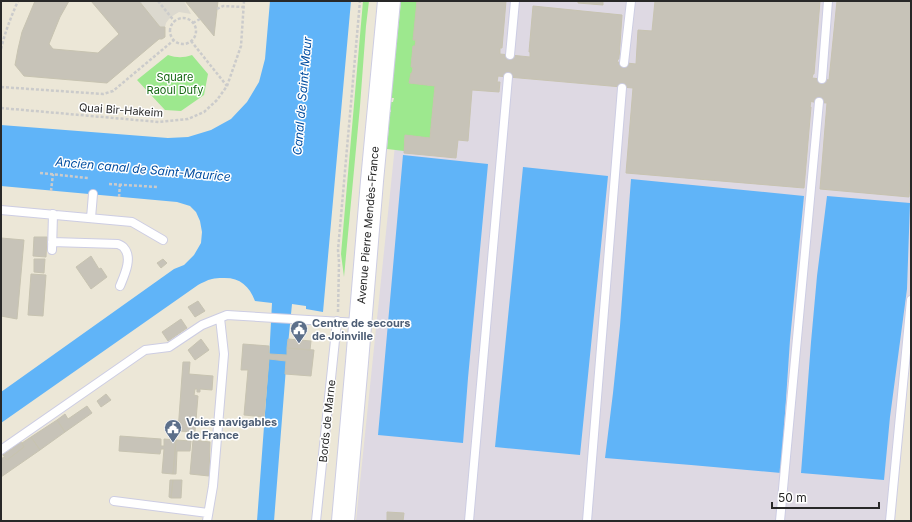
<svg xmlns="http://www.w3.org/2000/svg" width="912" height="522" viewBox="0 0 912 522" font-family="Inter,sans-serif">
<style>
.industrial{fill:#ded9e3}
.green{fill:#9de88e}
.plaza{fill:#dcd9cf}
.water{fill:#60b4f8}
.building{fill:#c7c3b8;stroke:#c7c3b1}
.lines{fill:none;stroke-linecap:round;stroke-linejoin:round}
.service-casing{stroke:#cdcde3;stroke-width:10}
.secondary-casing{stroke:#cdcde3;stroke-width:24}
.path{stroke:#cbcbcb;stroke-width:2.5;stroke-dasharray:3 2;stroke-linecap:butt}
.service{stroke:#fff;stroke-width:8}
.secondary{stroke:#fff;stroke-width:22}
.labels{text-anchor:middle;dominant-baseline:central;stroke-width:3;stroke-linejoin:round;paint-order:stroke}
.park-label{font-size:11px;fill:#156913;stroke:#fff}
.street-label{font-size:11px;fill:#282828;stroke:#fff}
.service-label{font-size:11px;font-weight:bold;fill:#4e5e75;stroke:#fff;text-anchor:start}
.water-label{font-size:12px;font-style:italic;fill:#024ea1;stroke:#fff}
</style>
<rect width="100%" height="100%" fill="#ece7d7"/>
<path class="industrial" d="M410,1H911V328L888,521H356Z"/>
<path class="green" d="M363,1H369L366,26L360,106L344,277L341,254Z
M401,1H417L414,39L416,40L415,46H413L411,67H413L412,73H411L410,83L435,86L430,138L405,135L404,151L387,149L390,112H391V110L390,109L391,102H393L394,98H391Z
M168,55C177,58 183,58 192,55L208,74L204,95L181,111L165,110L137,80Z"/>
<path class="plaza" d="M139,1H184L191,14L179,12L174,15L169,19L166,23L165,27H160Z"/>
<path class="water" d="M270,1H351L323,312L306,309V306L292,304L287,355L274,521H257L269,359L272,303L255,301C249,285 239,277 222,278C219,278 215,278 212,279C207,280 202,283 198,285L1,423V392L174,269L184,265L194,255L201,243L202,232L200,221L196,212L190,206L177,202L1,186V125L168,138L188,137L211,130L231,119L247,102L259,82L265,59Z
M403,155L488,164L468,378L463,443L378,435Z
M523,167L608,176L580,455L495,447Z
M631,179L804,196L790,340L781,473L691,465L605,458L613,393L620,326Z
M827,196L910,203L907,289L890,417L884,480L801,473L811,342L817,276Z"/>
<path class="building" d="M35,1H69L60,17L49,44L53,49L98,53L119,34L91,1H139L160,27H165V37L162,39H159L107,83L24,76L15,65L18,49L22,32Z
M185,1H218L214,36L200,19Z
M417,1H506L502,48H500V54L530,57V52H529L533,6L622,15L619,59H618L617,62L636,64L638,30L652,31L655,1H820L814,74H813L812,78L829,80L837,1H899L911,2V174L909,197L820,189L827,103L813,102L811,101L810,107H811L804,188L626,173L633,88L508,77L498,76L497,82H500L499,92L472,90L468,141L458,140L456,158L404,153L405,135L430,138L435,86L409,83L411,73H412L413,67H411L413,46H415L416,40H413Z
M578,1H603V5L578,3Z
M34,237H47L46,257L33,256Z
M1,238L24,240L17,319L1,316Z
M91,256L99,269L101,268L107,277L91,289L76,267Z
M34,259H45L44,273L34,272Z
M163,259L167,263L161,268L157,263Z
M31,274L46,275L43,316L28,315Z
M198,301L205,311L195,317L188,307Z
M181,319L187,328L168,341L162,332Z
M201,339L209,350L195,360L188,350Z
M288,339L311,341L310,350L287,348Z
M243,344L269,346V353L270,354L287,355V348L314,350L311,376L285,374L286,361L269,359L264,417L244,415L248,370H241Z
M183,362H190L189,374L213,376L212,390L200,389V392H197V389H195L194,395L198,396L195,432L178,431Z
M106,394L111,400L101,407L97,401Z
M87,406L92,413L65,432L57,420L65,414L68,419Z
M57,420L65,432L40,450L31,437Z
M120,436L161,439V446H164V439L176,440L173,474L162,473L164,449H161L160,454L119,451Z
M31,437L40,450L1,477V459L4,457L7,460L24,447L22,443Z
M176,440L191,441L190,451H177L176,474H173Z
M193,440L210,442L209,476L190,474Z
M21,442L24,447L7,460L3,455Z
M170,480H173L171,498L169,497Z
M173,480H182L181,498H171Z
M387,512L404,513L403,521H387Z"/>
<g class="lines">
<defs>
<path id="service" d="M510,55L515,1
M624,63L631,1
M822,79L828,1
M1,210L132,222L163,240
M91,218L93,194
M52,242L118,244C120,245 123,246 124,248C133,258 124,276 120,286
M52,250L53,214
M1,450L145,350L169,347L202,325L227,315L359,323
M114,501L208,513
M207,521L213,486L224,354L220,318
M316,521L337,321
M469,521L508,77
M587,521L622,88
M780,521L819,102
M890,521L911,300"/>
<path id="secondary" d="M343,521L357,362L372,181L389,1"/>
</defs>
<use href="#service" class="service-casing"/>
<use href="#secondary" class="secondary-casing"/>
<path class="path" d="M158,1L175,22
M140,2L141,1
M217,9L223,6L243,7
M170 31a13 13 0 1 1 26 0a13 13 0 1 1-26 0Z
M193,23L200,19
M191,41L227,86
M1,49C5,32 11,17 18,1
M1,87L103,94L113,91L174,40
M1,108L159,122L188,119L204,112L217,100L227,86L241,46L244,1
M40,173L88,178
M109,184L157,187
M51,191L53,174
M119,197L120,184
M338,312L339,262L338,250L360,1"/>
<use href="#service" class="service"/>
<use href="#secondary" class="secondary"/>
</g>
<defs>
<symbol id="civic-pin" viewBox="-11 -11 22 30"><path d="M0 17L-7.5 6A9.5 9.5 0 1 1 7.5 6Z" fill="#5c6f8a" stroke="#fff"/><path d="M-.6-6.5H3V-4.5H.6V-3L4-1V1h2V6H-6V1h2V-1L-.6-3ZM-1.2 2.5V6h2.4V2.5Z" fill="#fff"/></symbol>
</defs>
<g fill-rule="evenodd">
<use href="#civic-pin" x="289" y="319" width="20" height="27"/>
<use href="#civic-pin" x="163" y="418" width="20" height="27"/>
</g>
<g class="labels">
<g class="park-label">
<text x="175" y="77">Square<tspan x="175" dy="13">Raoul Dufy</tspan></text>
</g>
<g class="street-label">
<text transform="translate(121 110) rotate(4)">Quai Bir-Hakeim</text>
<text transform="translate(368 225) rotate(-85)">Avenue Pierre Mendès-France</text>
<text transform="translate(327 421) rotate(-84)">Bords de Marne</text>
</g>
<g class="service-label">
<text x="312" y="323">Centre de secours<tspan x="312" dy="13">de Joinville</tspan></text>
<text x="186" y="422">Voies navigables<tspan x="186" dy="13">de France</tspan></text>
</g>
<g class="water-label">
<text transform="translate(302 96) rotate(-85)">Canal de Saint-Maur</text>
<text transform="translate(143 169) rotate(5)">Ancien canal de Saint-Maurice</text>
</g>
</g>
<rect width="912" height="522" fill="none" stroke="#282828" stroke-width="4"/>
<path d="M772 502v6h107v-6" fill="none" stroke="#282828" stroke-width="2"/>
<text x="778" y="502" font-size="12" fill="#282828" stroke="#ffffff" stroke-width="3" paint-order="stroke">50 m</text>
</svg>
